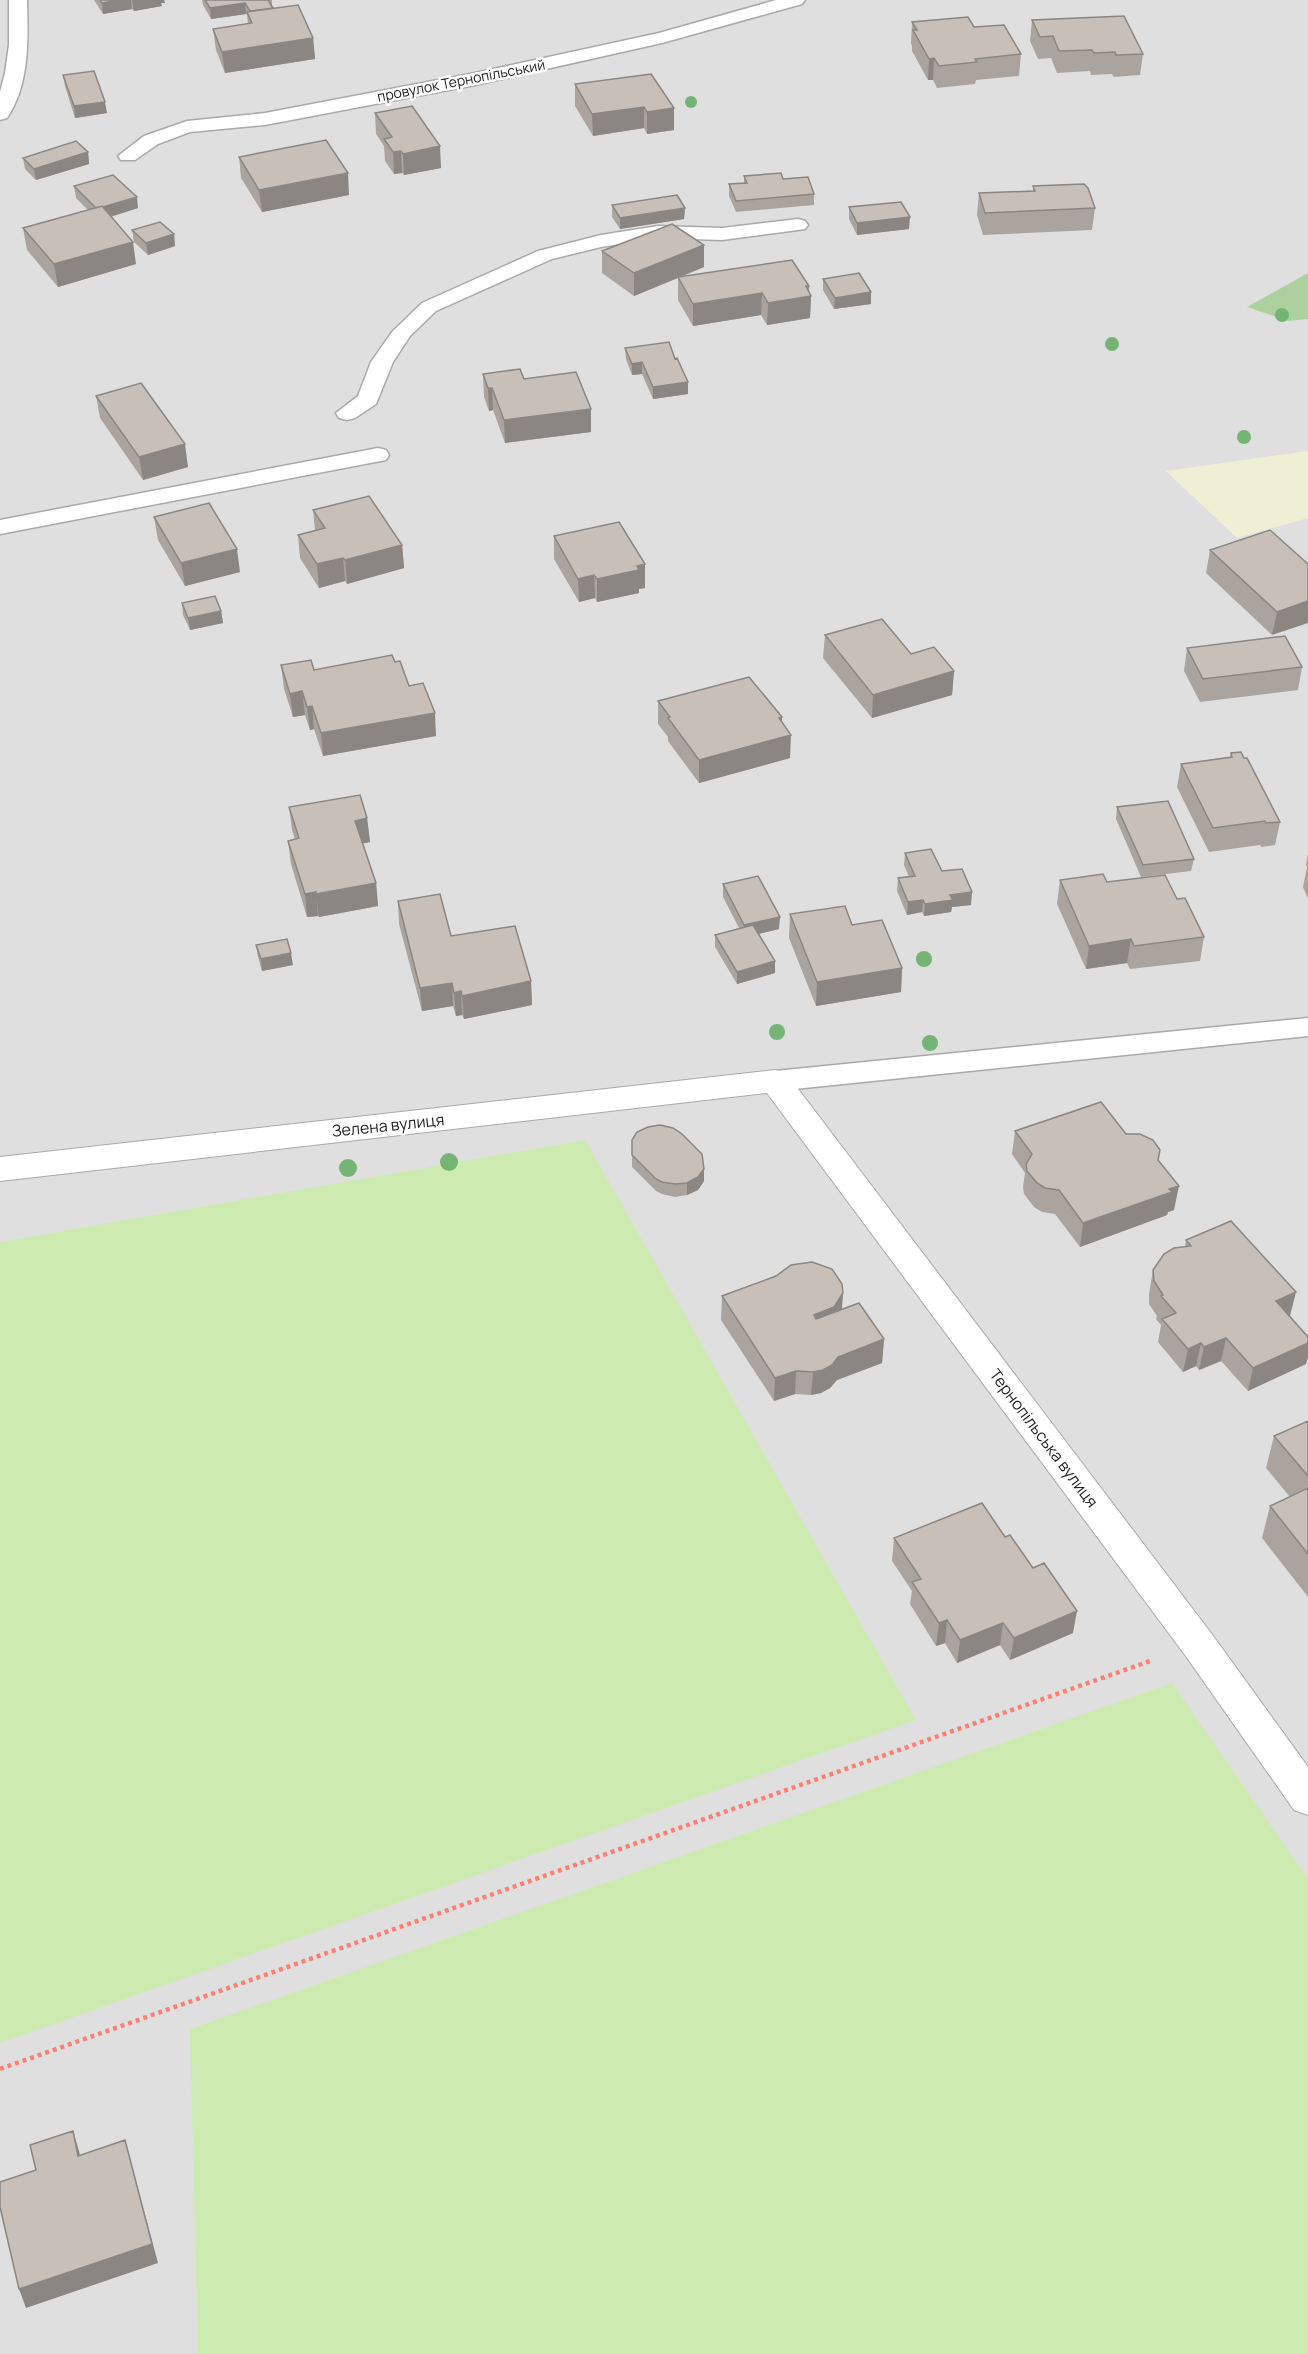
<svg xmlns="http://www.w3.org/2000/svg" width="1308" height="2354" viewBox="0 0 1308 2354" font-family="Manrope,sans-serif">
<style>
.residential{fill:#e0dfdf}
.farmland{fill:#eef0d5}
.grass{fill:#cdebb0}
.forest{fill:#add19e}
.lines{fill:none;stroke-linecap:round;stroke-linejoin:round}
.service-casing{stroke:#a9a9a9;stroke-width:3}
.minor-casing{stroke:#a9a9a9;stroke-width:2}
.path{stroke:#fa8072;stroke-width:4.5;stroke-dasharray:4 4;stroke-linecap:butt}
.service{fill:#fff;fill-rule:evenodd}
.minor{fill:#fff;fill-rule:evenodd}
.tree{fill:#74b475}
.wall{fill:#aba49e}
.shaded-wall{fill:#8b8681}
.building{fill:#c7bfb8;stroke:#8b8681;stroke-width:1.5}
.labels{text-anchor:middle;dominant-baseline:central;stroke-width:5;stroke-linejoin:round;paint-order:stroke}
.far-street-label{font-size:14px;fill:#222;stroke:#fff}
.street-label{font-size:16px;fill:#222;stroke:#fff}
</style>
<rect width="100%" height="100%" fill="#f2efe9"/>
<path class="residential" d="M0,0H1308V2354H0Z"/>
<path class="farmland" d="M1308,451V518L1237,538L1166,471Z"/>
<path class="grass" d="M585,1140L916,1720L0,2043V1242Z
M1172,1683L1308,1879V2354H198L190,2029Z"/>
<path class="forest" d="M1308,273V319L1288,321L1247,307Z"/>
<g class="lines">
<defs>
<path id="service" d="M9,0H27C28,39 30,84 7,118L0,120V92L5,73L9,45Z
M776,0H805L802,4L662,43L475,85L265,125L190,132L158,144L135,160H121L118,156L144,136L187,121L265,113L475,73L659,33Z
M798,219L805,221L808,225L805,229L722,240L658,238L601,247L552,259L436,311L410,336L393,362L376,404L355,418L347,420L339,418L336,413L358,396L371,362L392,332L422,303L538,251L601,235L658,226L722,228Z
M378,448L386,450L389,455L386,460L0,534V520Z
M1308,1018V1036L775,1091L765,1088L761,1081L765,1074L775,1071Z"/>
<path id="minor" d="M775,1070L786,1073L1211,1633L1308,1767V1815L1294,1810L1185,1655L767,1093L0,1181V1157Z"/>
</defs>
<use href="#service" class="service-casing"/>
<use href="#minor" class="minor-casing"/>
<path class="path" d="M0,2069L1150,1661"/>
<use href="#service" class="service"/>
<use href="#minor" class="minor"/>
</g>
<g class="tree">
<circle cx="691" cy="102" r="6"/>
<circle cx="1282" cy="315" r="7"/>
<circle cx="1112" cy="344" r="7"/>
<circle cx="1244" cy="437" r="7"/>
<circle cx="924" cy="959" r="8"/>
<circle cx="777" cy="1032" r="8"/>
<circle cx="930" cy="1043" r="8"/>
<circle cx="449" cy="1162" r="9"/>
<circle cx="348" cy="1168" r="9"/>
</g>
<path class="wall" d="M94,0H164L165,3H161L162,6L134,11L132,9L103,14Z
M202,0H272V7L313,38L315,59L225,73L216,50L213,29L248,24L247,15L246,14L211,19L203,5Z
M1032,20L1143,54L1140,75L1114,77L1112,74L1091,75L1090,71L1057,73L1051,58L1038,59L1030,41Z
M912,22L974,27L1021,54L1019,76L976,80L975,84L937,88L933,80H928L912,51V46L911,43Z
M651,74L674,130L647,134L644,128L593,136L575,106V84Z
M63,75L107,113L75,118L65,86Z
M375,113L441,168L404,175L402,173L394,174L385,161L384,146L376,134Z
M88,152L89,164L36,180L25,169L23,158Z
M239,157L349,195L262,212L241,178Z
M744,176L783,179L814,194V205L736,212L729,196V184L744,183Z
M74,186L138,208L111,217L136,264L58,287L27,250L23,228L88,210L76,198Z
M1033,186L1095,208L1092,230L983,235L977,215L979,193L1033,191Z
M612,205L685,208L684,219L620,229L612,217Z
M849,207L909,229L857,235L849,219Z
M132,230L174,234L175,246L148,255L134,242Z
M602,251L704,267L680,277L809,286L808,291L811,296L810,318L767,325L761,315L693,326L678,300V278L634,296L602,273Z
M823,279L871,292V304L834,309L823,290Z
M625,348L688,394L653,399L642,374L632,375L626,359Z
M483,374L591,432L505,443L493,410L489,411L484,397Z
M96,396L188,467L143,480L100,418Z
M313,510L402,545L404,568L347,584L345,581L319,588L300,558L298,535L315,531Z
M154,517L240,572L185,586L158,540Z
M554,536L645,564V588L639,589V593L597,602L595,598L579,602L554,559Z
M1210,550L1308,564L1272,635L1206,573Z
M182,603L221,611L223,623L190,630L183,615Z
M825,635L954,671L952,695L872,718L823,658Z
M1187,648L1302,667L1298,690L1200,702L1184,671Z
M395,662L409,686L436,736L323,756L314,729L310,730L305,715L293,717L284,689L281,665L314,670Z
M658,701L782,722L790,758L699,783L668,741V737L658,724Z
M1231,753L1280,822L1275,845L1261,847L1260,845L1209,852L1177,787L1181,764L1230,757Z
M289,807L367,818L370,842L362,843L376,883L378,906L319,917L318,916L307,917L291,864L288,841L295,839L292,830Z
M1117,807L1194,859L1191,871L1141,877L1116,819Z
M905,853L942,871L971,905L952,907L951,912L924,916L922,912L907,915L897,891L898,878L909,877L904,865Z
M1308,854V899L1303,887L1307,867L1306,865Z
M1060,880L1107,882L1177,899L1204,937L1200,961L1130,969L1127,963L1086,969L1057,904Z
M723,884L779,929L759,934L775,973L737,984L715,947V935L739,928L723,897Z
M398,901L451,936L531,981L532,1005L464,1019L462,1015L456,1016L453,1006L422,1011L399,924Z
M790,914L852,925L902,968L901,992L816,1006L789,938Z
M256,945L293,965L262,971L258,957Z
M1015,1131L1126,1134L1158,1160L1174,1210L1168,1212L1167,1215L1080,1247L1055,1214L1042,1212L1034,1207L1024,1194L1023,1187L1025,1173L1012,1154Z
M632,1140L704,1169V1181L698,1190L687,1195L675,1197L662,1194L656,1191L632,1167Z
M1186,1240L1290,1316L1306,1364L1248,1391L1221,1361L1199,1370L1196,1366L1183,1372L1158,1342L1161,1325L1156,1319L1157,1316L1149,1304V1294L1153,1270L1185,1247Z
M843,1293L842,1310L884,1339L882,1363L837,1380L830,1388L821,1393L811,1395L795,1394L774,1401L721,1320L722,1296Z
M1308,1421V1597L1262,1538L1270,1506L1290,1497L1266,1468L1274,1436Z
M894,1538L1073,1633L1010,1660L1000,1645L957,1663L945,1643L936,1646L910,1604L912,1591L892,1561Z"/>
<path class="shaded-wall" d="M119,0H131L132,9L103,14L102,3Z
M132,0H164L165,3H161L162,6L134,11Z
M245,3L246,14L211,19L210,8Z
M313,38L315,59L225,73L222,52Z
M934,58L933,80H928L929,59Z
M105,102L107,113L75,118L74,106Z
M644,107V128L593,136L592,114Z
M674,108V130L647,134V112Z
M440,146L441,168L404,175L403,154Z
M401,151L402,173L394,174L393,152Z
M88,152L89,164L36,180L34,169Z
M348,173L349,195L262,212L259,190Z
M137,197L138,208L99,220L97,209Z
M685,208L684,219L620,229V218Z
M910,217L909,229L857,235V223Z
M174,234L175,246L148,255L146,243Z
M133,242L136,264L58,287L54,264Z
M704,245V267L634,296V273Z
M806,286H809L808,296H811L810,318L767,325L768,303Z
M871,292V304L834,309L835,298Z
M762,293L761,315L693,326V304Z
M642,362V374L632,375V364Z
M688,382V394L653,399V387Z
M488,388H492L493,410L489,411Z
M591,409V432L505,443L504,420Z
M185,444L188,467L143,480L139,457Z
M402,545L404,568L347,584L345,560Z
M237,549L240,572L185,586L181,563Z
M343,558L345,581L319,588L317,564Z
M645,564V588L639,589V593L597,602V579Z
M594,575L595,598L579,602L578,579Z
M1308,601V623L1272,635L1277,612Z
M221,611L223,623L190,630L188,618Z
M954,671L952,695L872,718L873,695Z
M302,691L305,715L293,717L290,694Z
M312,706L314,729L310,730L307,707Z
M435,713L436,736L323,756L321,733Z
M782,717V737L791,735L790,758L699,783V760Z
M367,818L370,842L357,845L355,821Z
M376,883L378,906L319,917L316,894Z
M316,892L318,916L307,917L305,894Z
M972,892L971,905L952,907L951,912L924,916L925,904L950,895Z
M923,900L922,912L907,915L908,902Z
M780,917L779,929L744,937V925Z
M1131,939L1127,963L1086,969L1089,946Z
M291,953L293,965L262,971L261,959Z
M775,961V973L737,984V972Z
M902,968L901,992L816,1006L817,982Z
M531,981L532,1005L464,1019L462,996Z
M452,983L453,1006L422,1011L420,988Z
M461,991L462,1015L456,1016L454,993Z
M704,1169V1181L698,1190L687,1195V1183Z
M1179,1186L1174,1210L1168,1212L1167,1215L1080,1247L1083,1223L1169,1189Z
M1296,1292L1290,1316L1271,1324L1276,1301Z
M843,1293L841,1316L812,1338L814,1315Z
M1226,1338L1221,1361L1199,1370L1204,1347Z
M884,1339L882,1363L837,1380L830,1388L821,1393L811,1395L813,1372L838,1357Z
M1201,1343L1196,1366L1183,1372L1188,1349Z
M1308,1343V1357L1306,1364L1248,1391L1253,1368Z
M796,1371L795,1394L774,1401L775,1378Z
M1077,1611L1073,1633L1010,1660L1014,1638Z
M947,1620L945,1643L936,1646L939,1623Z
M1003,1623L1000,1645L957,1663L960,1640Z
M73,2131L79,2151L85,2176L78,2156Z
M125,2140L158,2263L26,2308L19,2289Z"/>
<path class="building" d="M100,0H119L102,3Z
M205,0H268L273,8L250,11L245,3L210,8Z
M298,5L313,38L222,52L213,29L252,23L247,12Z
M1124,16L1143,54L1116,55L1115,52L1094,53L1092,50L1059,51L1053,36L1040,37L1032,20Z
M968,17L974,27L1004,25L1021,54L975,59L977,62L939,66L934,58L929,59L913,30H917L912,22Z
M94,71L105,102L74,106L63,75Z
M651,74L674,108L647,112L644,107L592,114L575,84Z
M412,106L440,146L403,154L401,151L393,152L384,139L392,137L375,113Z
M326,140L348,173L259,190L239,157Z
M76,141L88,152L34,169L23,158Z
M781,173L783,179L808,177L814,194L736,201L729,184L747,183L744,176Z
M113,175L137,197L103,207L102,206L96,208L74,186Z
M1084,184L1088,188L1095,208L985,213L979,193L1035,191L1033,186Z
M677,195L685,208L620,218L612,205Z
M901,202L910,217L857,223L849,207Z
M102,206L133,242L54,264L23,228Z
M160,222L174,234L146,243L132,230Z
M672,224L704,245L634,273L602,251Z
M792,260L809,286H806L811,296L768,303L762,293L693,304L678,277Z
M859,273L871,292L835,298L823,279Z
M669,342L675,359L677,358L688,382L653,387L642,362L632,364L625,348Z
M520,369L524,379L576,372L591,409L504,420L492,388H488L483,374Z
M141,383L185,444L139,457L96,396Z
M369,496L402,545L345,560L343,558L317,564L298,535L325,528L313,510Z
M209,503L237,549L181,563L154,517Z
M619,522L645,564L637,566L639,570L597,579L594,575L578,579L554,536Z
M1270,530L1308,564V601L1277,612L1210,550Z
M215,596L221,611L188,618L182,603Z
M882,619L911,654L934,647L954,671L873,695L825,635Z
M1285,636L1302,667L1203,679L1187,648Z
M392,655L395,662L400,661L409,686L423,683L435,713L321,733L312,706L307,707L302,691L290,694L281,665L311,660L314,670Z
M749,677L782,717L779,718L791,735L699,760L668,718L670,717L658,701Z
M1241,752L1244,758H1247L1280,822L1266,823L1265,821L1213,828L1181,764L1232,757L1231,753Z
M360,795L367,818L355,821L376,883L316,894V892L305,894L288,841L299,838L289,807Z
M1168,801L1194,859L1143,865L1117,807Z
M931,849L942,871L962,869L972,892L950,895L953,900L925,904L923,900L908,902L898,878L915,876L905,853Z
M1103,874L1107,882L1165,875L1177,899L1185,898L1204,937L1134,946L1131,939L1089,946L1060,880Z
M758,876L780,917L744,925L723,884Z
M440,894L451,936L515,926L531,981L462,996L461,991L454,993L452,983L420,988L398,901Z
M845,906L852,925L882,920L902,968L817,982L790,914Z
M753,925L775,961L737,972L715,935Z
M287,939L291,953L261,959L256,945Z
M1101,1102L1126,1134H1140L1153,1140L1160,1150L1158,1160L1179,1186L1169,1189L1172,1192L1083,1223L1059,1190L1045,1188L1037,1183L1027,1171L1026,1164L1032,1154L1015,1131Z
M660,1125L673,1128L682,1134L702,1154L704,1169L698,1177L687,1183L675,1184L662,1182L656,1179L632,1155V1140L637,1132L648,1127Z
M1231,1221L1296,1292L1276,1301L1308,1337V1343L1253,1368L1226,1338L1204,1347L1201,1343L1188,1349L1162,1319L1176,1313L1161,1296L1163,1295L1154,1281L1153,1270L1164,1254L1174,1248L1191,1246L1186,1240Z
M812,1262L832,1269L842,1284L843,1293L834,1307L814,1315L816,1319L859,1303L884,1339L838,1357L832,1365L823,1370L813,1372L796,1371L775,1378L722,1296L776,1276L791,1265Z
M1308,1421V1476L1274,1436Z
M1308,1488V1554L1270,1506Z
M982,1503L1005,1537L1010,1535L1033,1568L1044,1563L1077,1611L1014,1638L1003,1623L960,1640L947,1620L939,1623L912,1582L921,1579L894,1538Z
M73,2131L78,2156L125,2140L152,2244L19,2289L0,2207V2182L36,2170L30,2145Z"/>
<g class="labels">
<g class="far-street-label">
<text transform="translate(461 80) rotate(-11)">провулок Тернопільський</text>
</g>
<g class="street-label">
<text transform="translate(388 1125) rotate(-6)">Зелена вулиця</text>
<text transform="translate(1044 1438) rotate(53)">Тернопільська вулиця</text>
</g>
</g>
</svg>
